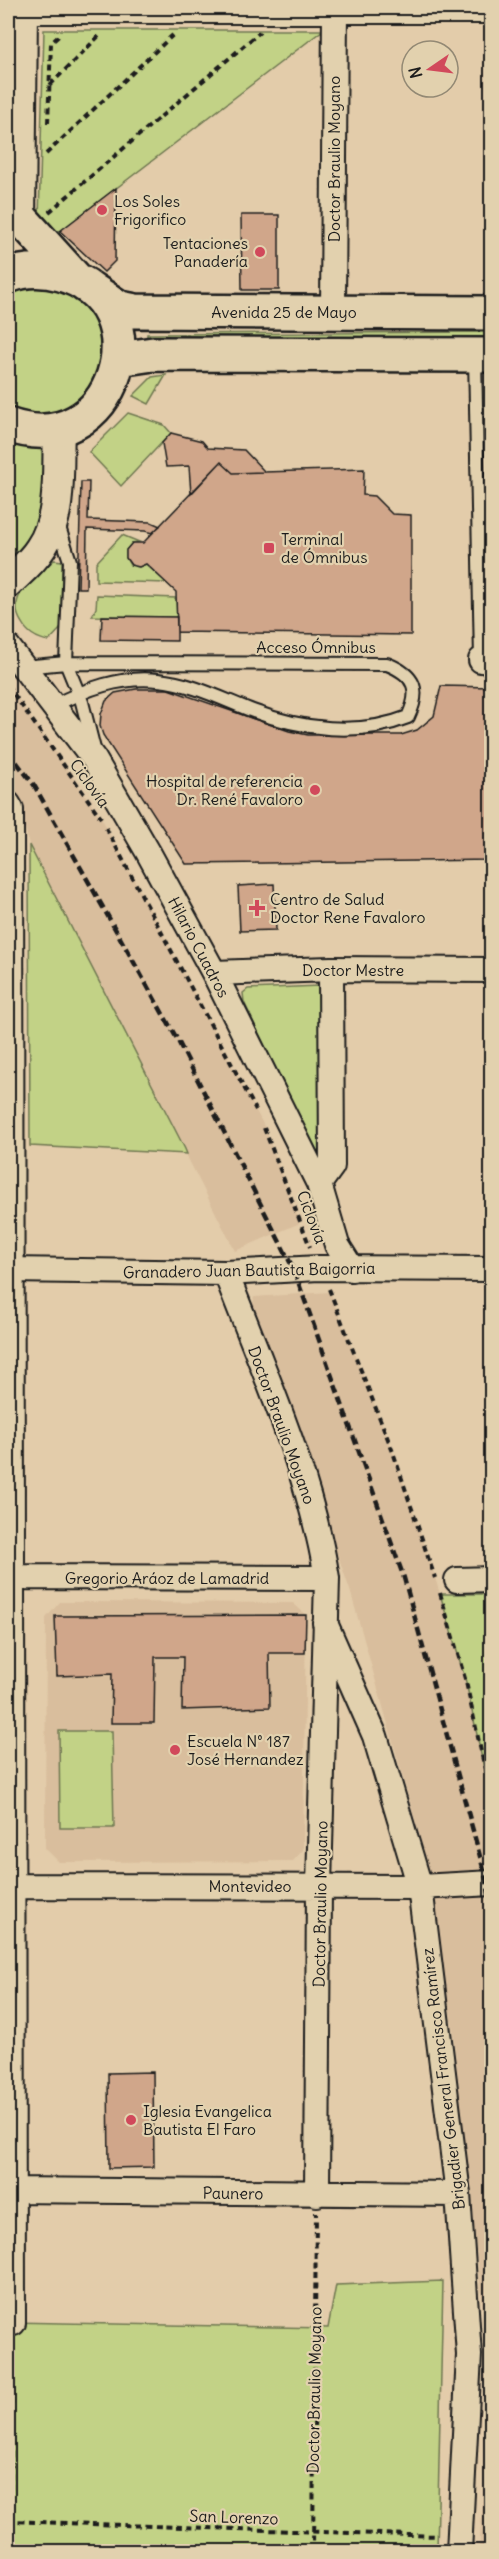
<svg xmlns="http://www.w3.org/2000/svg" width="499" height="2559" viewBox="0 0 499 2559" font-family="Delius,sans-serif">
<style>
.built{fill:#d9be9d}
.green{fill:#c2d286;stroke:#6f7751;stroke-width:1.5}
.building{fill:#d0a68a;stroke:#1c1c1c;stroke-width:1.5}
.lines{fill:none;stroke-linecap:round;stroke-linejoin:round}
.service-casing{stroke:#1c1c1c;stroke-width:16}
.minor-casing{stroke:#1c1c1c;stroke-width:28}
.tertiary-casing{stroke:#1c1c1c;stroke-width:34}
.primary-casing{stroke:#1c1c1c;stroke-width:38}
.path{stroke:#1c1c1c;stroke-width:4;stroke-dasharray:6 4.5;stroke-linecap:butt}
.service{stroke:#e2d1ae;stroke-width:12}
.minor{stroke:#e2d1ae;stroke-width:24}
.tertiary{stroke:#e2d1ae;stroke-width:30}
.primary{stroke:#e2d1ae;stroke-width:33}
.rail{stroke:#1c1c1c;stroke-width:4.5;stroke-dasharray:9 4.5;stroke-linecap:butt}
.poi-dot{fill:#d1495b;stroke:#e2d1ae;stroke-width:2}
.labels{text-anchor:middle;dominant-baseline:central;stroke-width:4.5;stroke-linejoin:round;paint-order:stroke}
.street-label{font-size:16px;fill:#1c1c1c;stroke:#e2d1ae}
.poi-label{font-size:16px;fill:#1c1c1c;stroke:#e2d1ae;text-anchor:start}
</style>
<rect width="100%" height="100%" fill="#e3ccaa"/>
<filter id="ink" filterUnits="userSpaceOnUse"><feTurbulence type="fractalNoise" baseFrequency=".0167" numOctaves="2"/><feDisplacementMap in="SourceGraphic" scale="12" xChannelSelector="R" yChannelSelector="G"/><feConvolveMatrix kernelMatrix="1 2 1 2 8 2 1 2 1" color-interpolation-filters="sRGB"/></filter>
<g filter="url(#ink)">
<path class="built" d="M8,685L102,819L264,1126L300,1223L235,1251L29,845L20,804L8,788Z
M330,1292L393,1452L431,1564L466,1682L491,1802V2551H479L484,2481V2321L453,2031L426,1859L350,1590L252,1311L254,1297Z
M60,1602L293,1603L306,1615L303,1850L293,1861L59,1862L45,1848L46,1618Z"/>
<path class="green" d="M44,30H323L55,235L39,220Z
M42,284L63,288L98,315L108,358L90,398L52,417L8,408V294L20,288Z
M492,332L491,340L147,342V334Z
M166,375L149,404L133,396L152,377Z
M128,413L164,425L171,433L121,486L89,452Z
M8,439L43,447L41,525L8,566Z
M122,535L139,542L132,543L126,550V558L130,565L139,567L146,564L167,583L96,581V563Z
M54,560L62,561L61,628L49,641C37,639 28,634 22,623C4,596 35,578 54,560Z
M97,595L176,598L177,617L92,616L96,608Z
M29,845L185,1149L187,1154L30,1146Z
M319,986L325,991L323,1156L318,1159L244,1002L243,993L248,989Z
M440,1594H491V1802L466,1682Z
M59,1731H112L114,1828H60Z
M443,2281L437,2551L8,2552V2322L328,2328L336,2285Z"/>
<path class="building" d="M116,188L115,261L104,272L60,231Z
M241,215H279V290H242Z
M171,433L202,441L208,448L244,450L265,472L233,473L221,462L191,494L189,466L166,467L162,443Z
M221,462L233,473L364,469L363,495L374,496L392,514L411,515V635L177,632L176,592L146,564L139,567L131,565L126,558V550L132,543H143Z
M81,482H89L88,520L151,522L160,526L152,533L145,531L87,529L86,588H78Z
M102,616L177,617V641L101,640Z
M441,686L492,687L491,860L186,864L103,735L100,726L101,714L106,701L115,693L136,689H168L289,731L308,735H401L417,730L434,716Z
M274,884L276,930L240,931L238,886Z
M306,1615L305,1653H269L270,1707L182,1710L183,1657H155L154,1723H111L112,1674L57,1676L55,1616Z
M153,2072L154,2167L109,2168L108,2073Z"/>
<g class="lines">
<defs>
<path id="service" d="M475,356L481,660
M58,524L70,561L66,663L82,702L94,749
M23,667L66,663L387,664C415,675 421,690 408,717C358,737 301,729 253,711C222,699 191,683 158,680C120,676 86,689 53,706"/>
<path id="minor" d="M8,11H492
M23,222L25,8
M333,311L335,8
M8,647L94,759L148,852L214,973L319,1184L337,1245L352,1269
M481,660L492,661
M8,804L11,809L13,2323
M214,973L331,969L492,970
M319,1184L332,1166L331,969
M8,1270L226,1273L319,1268L492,1269
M226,1273C264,1373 310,1472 327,1578L319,1886L317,2194
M8,1577L327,1578
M457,1580L492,1579
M325,1623L375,1736L420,1887L458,2194L469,2355L459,2552
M8,1886L420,1887L492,1883
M8,2190L458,2194"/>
<path id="tertiary" d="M8,583C18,573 32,562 40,549C63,517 57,467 59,429"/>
<path id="primary" d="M8,204L77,280
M8,276C25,269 43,269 61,274C164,303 116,464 8,425
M85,285L120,308L135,311L492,313
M119,359L153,354L492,355"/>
</defs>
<use href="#service" class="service-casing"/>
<use href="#minor" class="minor-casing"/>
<use href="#tertiary" class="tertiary-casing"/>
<use href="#primary" class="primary-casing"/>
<path class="path" d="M50,85L102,33
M48,123L51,43L61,34
M46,154L176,32
M49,212L260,32
M8,686L101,818
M106,828L256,1110
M264,1128L310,1247
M329,1289L393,1452L435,1578
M440,1593L466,1682L492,1802
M8,2521L438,2536
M9,2552L13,2341
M313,2552L316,2212"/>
<use href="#service" class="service"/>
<use href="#minor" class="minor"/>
<use href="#tertiary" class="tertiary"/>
<use href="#primary" class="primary"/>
<path class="rail" d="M8,751L34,785L176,1037L294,1270L404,1578L487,1882L492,1914"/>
</g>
</g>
<g class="poi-dot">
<circle cx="102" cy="210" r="6"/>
<circle cx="260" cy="252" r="6"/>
<rect x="263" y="542" width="12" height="12" rx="3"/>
<circle cx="315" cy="790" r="6"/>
<path d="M254 899h6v6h6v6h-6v6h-6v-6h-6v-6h6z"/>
<circle cx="175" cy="1750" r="6"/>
<circle cx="131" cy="2120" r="6"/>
</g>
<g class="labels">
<g class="street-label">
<text transform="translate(334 159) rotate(-90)">Doctor Braulio Moyano</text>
<text x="284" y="312">Avenida 25 de Mayo</text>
<text x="316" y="647">Acceso Ómnibus</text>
<text transform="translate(90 783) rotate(54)">Ciclovía</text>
<text transform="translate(199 947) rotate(62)">Hilario Cuadros</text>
<text x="353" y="970">Doctor Mestre</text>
<text transform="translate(312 1217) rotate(69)">Ciclovía</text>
<text transform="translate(249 1270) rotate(-1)">Granadero Juan Bautista Baigorria</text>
<text transform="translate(282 1425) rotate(70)">Doctor Braulio Moyano</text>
<text x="167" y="1578">Gregorio Aráoz de Lamadrid</text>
<text x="250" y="1886">Montevideo</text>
<text transform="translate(320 1904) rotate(-89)">Doctor Braulio Moyano</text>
<text transform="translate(443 2079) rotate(-97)">Brigadier General Francisco Ramírez</text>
<text transform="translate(233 2193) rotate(1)">Paunero</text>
<text transform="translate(314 2390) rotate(-89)">Doctor Braulio Moyano</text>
<text transform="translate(234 2517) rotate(2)">San Lorenzo</text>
</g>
<g class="poi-label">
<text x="114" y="201">Los Soles<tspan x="114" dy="18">Frigorifico</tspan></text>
<text x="248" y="243" text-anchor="end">Tentaciones<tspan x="248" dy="18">Panadería</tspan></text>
<text x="281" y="539">Terminal<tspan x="281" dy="18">de Ómnibus</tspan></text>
<text x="303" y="781" text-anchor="end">Hospital de referencia<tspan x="303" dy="18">Dr. René Favaloro</tspan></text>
<text x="270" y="899">Centro de Salud<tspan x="270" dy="18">Doctor Rene Favaloro</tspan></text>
<text x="187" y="1741">Escuela N° 187<tspan x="187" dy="18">José Hernandez</tspan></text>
<text x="143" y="2111">Iglesia Evangelica<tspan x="143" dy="18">Bautista El Faro</tspan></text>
</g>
</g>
<rect width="499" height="2559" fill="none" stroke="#e2d1ae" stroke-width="30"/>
<rect x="15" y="15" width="469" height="2529" fill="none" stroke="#1c1c1c" stroke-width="2" filter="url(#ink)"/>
<g transform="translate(430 69) rotate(256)"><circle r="28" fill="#e2d1ae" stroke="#938974" stroke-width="1.5"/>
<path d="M0-4.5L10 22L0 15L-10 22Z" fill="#d1495b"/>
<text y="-9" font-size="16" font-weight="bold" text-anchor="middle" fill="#1c1c1c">N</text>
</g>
</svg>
